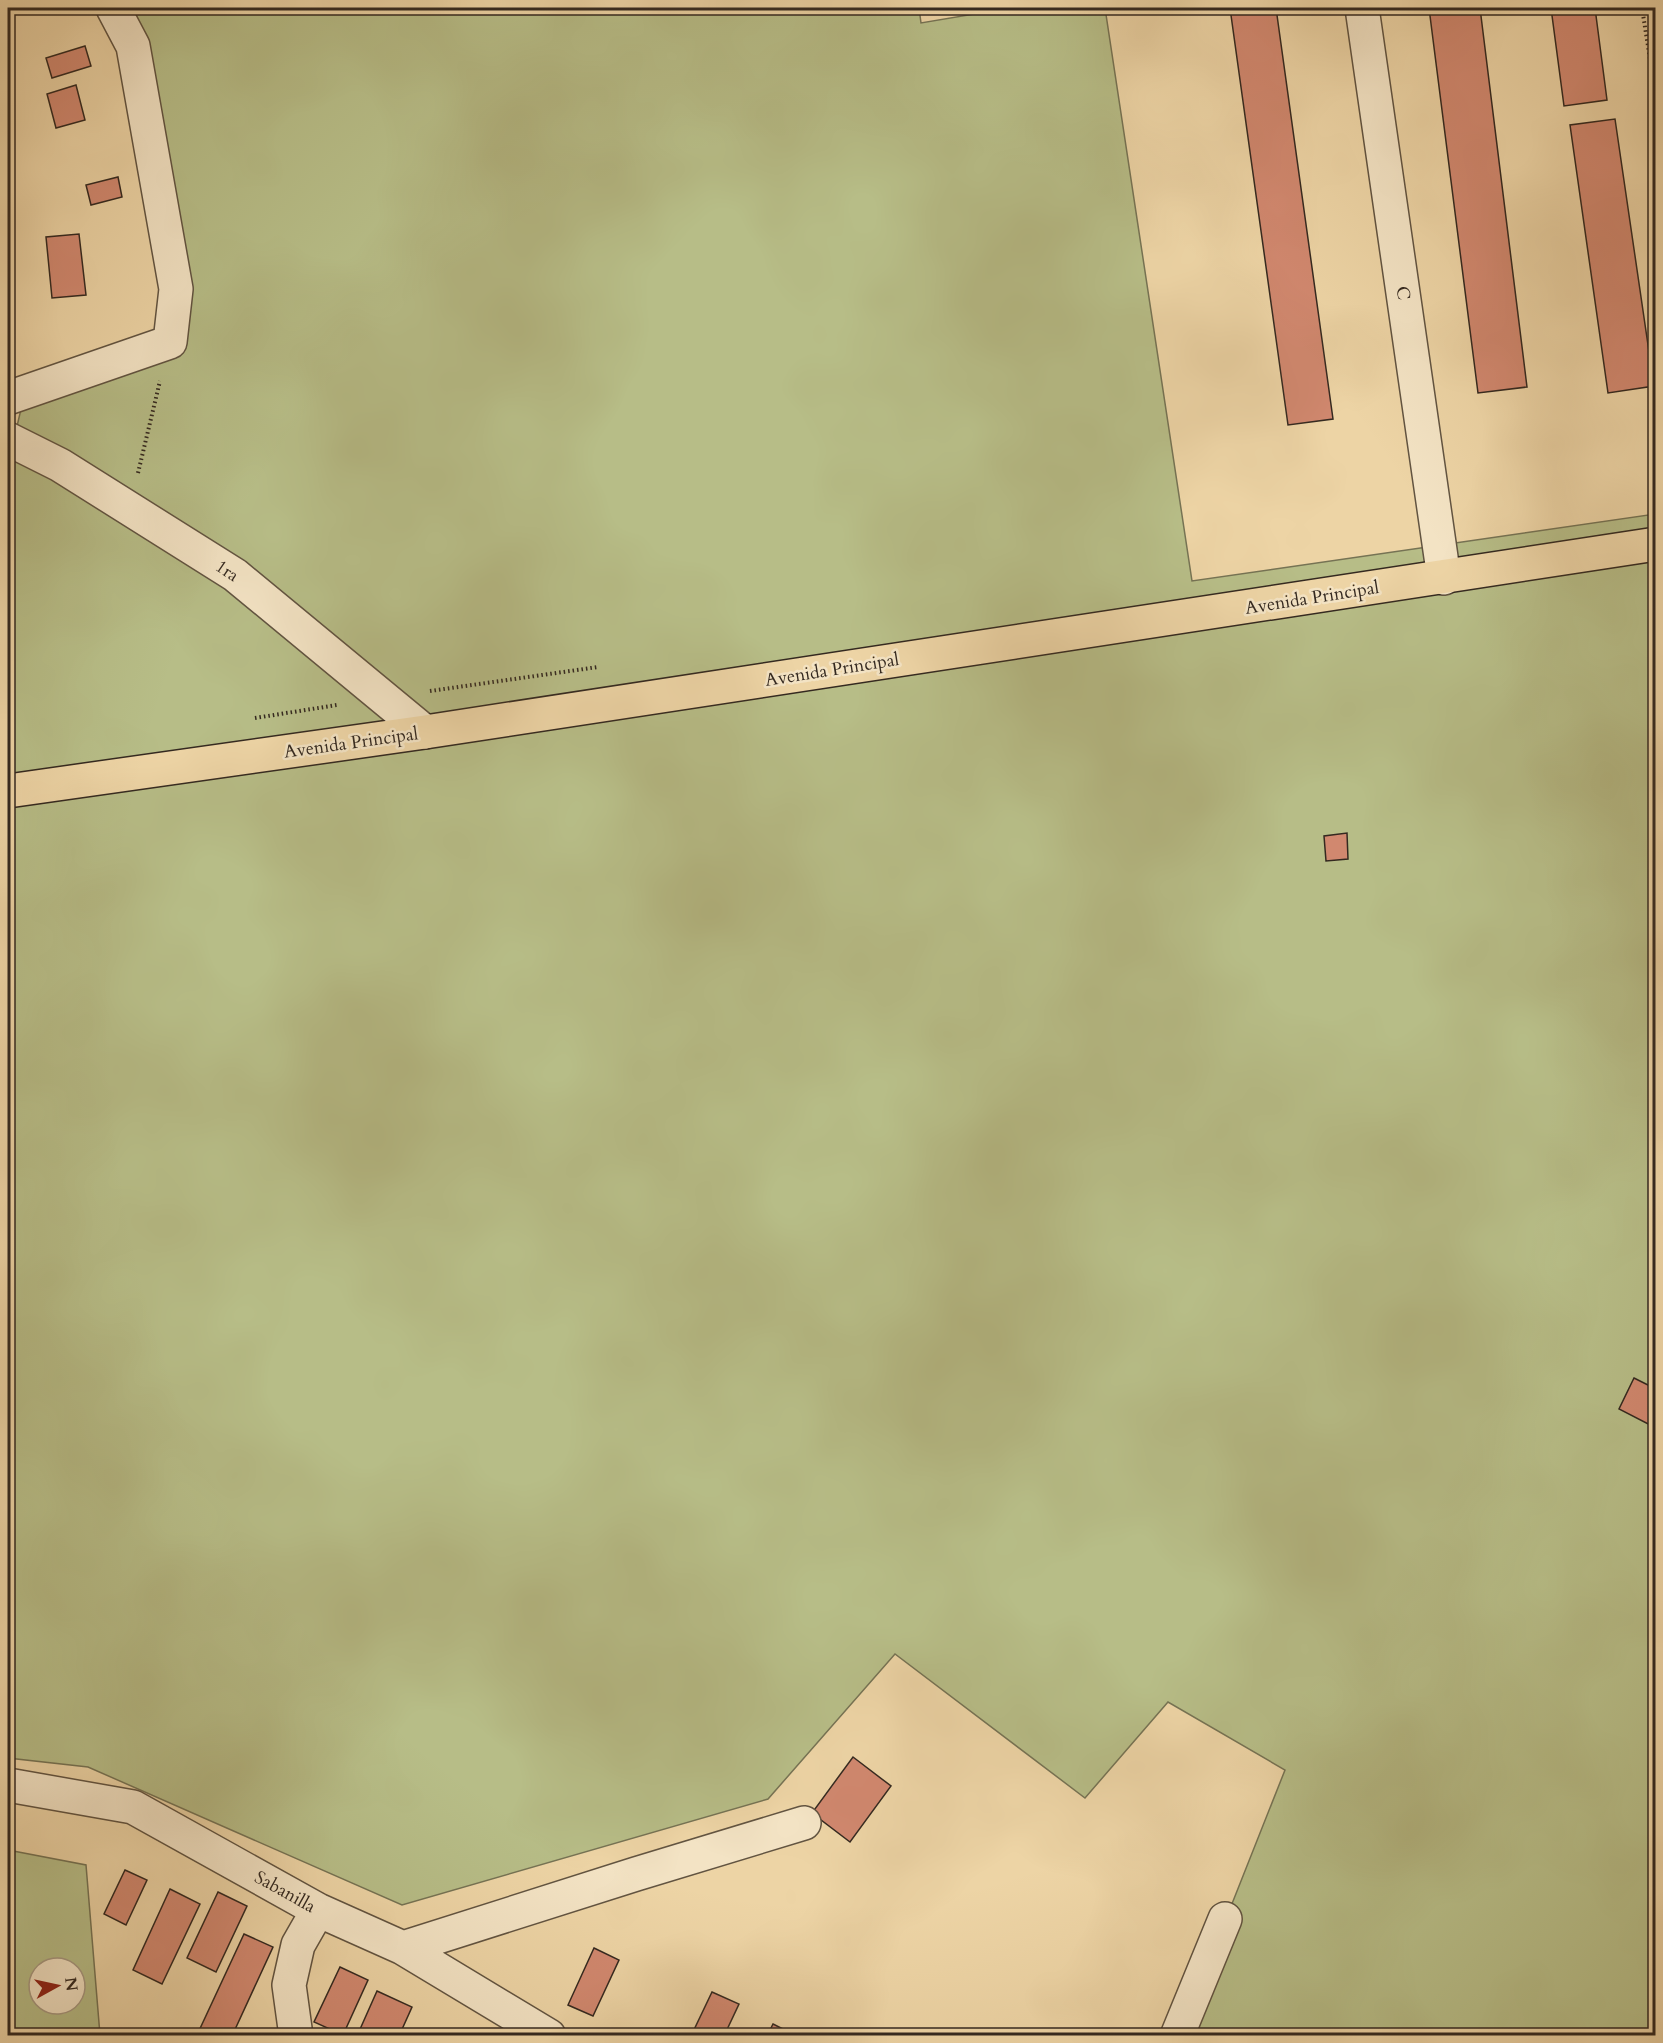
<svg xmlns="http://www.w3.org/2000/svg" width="1663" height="2043" viewBox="0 0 1663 2043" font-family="Cardo,serif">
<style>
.green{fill:#b7bd87;stroke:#767354;stroke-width:1.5;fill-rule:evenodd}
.building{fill:#d1886f;stroke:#342920;stroke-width:1.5}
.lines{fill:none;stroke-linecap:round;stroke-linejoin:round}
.minor-casing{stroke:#625441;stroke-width:36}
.major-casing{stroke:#342920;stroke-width:36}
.path{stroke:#342920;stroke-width:4;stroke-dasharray:1.5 3;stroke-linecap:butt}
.minor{stroke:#f3e3c4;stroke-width:33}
.major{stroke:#edd4a5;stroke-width:33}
.labels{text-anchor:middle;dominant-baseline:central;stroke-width:5;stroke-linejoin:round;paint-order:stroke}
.street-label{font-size:18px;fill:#342920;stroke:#f3e3c4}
</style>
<rect width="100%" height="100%" fill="#edd4a5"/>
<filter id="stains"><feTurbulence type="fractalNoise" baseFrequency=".00333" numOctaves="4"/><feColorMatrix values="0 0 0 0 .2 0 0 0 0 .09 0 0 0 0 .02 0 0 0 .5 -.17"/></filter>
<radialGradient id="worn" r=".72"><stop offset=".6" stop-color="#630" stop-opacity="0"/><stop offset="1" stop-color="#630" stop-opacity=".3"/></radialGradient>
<path class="green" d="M117,8H919L921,23L1010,8H1105L1192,581L1655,514V2035H1180L1285,1770L1168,1702L1085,1798L895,1654L768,1799L402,1905L88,1767L8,1758V465L21,409L176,354Z
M8,1850L86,1865L100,2035H8ZM39,1968H75V2004H39Z"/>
<path class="building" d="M1230,8H1276L1333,419L1288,425Z
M1429,8H1480L1527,387L1478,393Z
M1551,8H1595L1607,100L1564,106Z
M85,46L91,66L52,78L46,58Z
M76,85L85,120L56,128L47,94Z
M1615,119L1654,386L1608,393L1570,125Z
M118,177L122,197L91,205L86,185Z
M79,234L86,295L52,298L46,237Z
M1347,833L1348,859L1326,861L1324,836Z
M1634,1378L1656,1389V1428L1619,1409Z
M853,1757L891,1786L850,1842L812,1813Z
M125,1870L147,1880L126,1925L104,1914Z
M170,1889L200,1904L162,1984L133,1970Z
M218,1892L247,1906L216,1972L187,1958Z
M244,1934L273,1947L232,2036H198L197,2035Z
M594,1948L619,1960L593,2016L568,2005Z
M340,1967L368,1980L343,2035L314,2022Z
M377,1991L412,2007L399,2036H357Z
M712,1992L739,2004L724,2036H691Z
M773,2024L797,2036H767Z"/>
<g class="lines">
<defs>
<path id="minor" d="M1362,8L1444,578
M8,398L170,342L176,289L133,46L113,8
M8,439L60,465L235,575L425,732
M8,1785L133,1807L318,1910L403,1948L549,2036
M403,1948L636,1874L804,1823
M296,2036L289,1985L298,1945L318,1910
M1177,2036L1225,1919"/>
<path id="major" d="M8,791L425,732L1656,544"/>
</defs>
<use href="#minor" class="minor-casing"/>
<use href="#major" class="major-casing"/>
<path class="path" d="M1642,8L1656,97
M138,473L160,381
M430,691L598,667
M255,718L337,705"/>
<use href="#minor" class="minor"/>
<use href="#major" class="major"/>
</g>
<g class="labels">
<g class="street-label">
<text transform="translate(1403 293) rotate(82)">C</text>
<text transform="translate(227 571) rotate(34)">1ra</text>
<text transform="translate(1312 598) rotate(-9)">Avenida Principal</text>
<text transform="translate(832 670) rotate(-9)">Avenida Principal</text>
<text transform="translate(351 743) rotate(-8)">Avenida Principal</text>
<text transform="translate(285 1892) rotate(29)">Sabanilla</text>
</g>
</g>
<rect width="1663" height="2043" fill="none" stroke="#edd4a5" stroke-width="30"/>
<rect x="9" y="9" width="1645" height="2025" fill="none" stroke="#342920" stroke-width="3"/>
<rect x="15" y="15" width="1633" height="2013" fill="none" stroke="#342920" stroke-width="1.5"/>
<g transform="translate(57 1986) rotate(82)"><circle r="28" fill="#f3e3c4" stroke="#a79982" stroke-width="1.5"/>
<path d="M0-4.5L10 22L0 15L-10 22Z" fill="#8f2418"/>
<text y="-9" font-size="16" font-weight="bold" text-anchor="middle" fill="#342920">N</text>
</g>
<rect width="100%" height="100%" filter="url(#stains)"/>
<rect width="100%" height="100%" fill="url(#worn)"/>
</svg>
